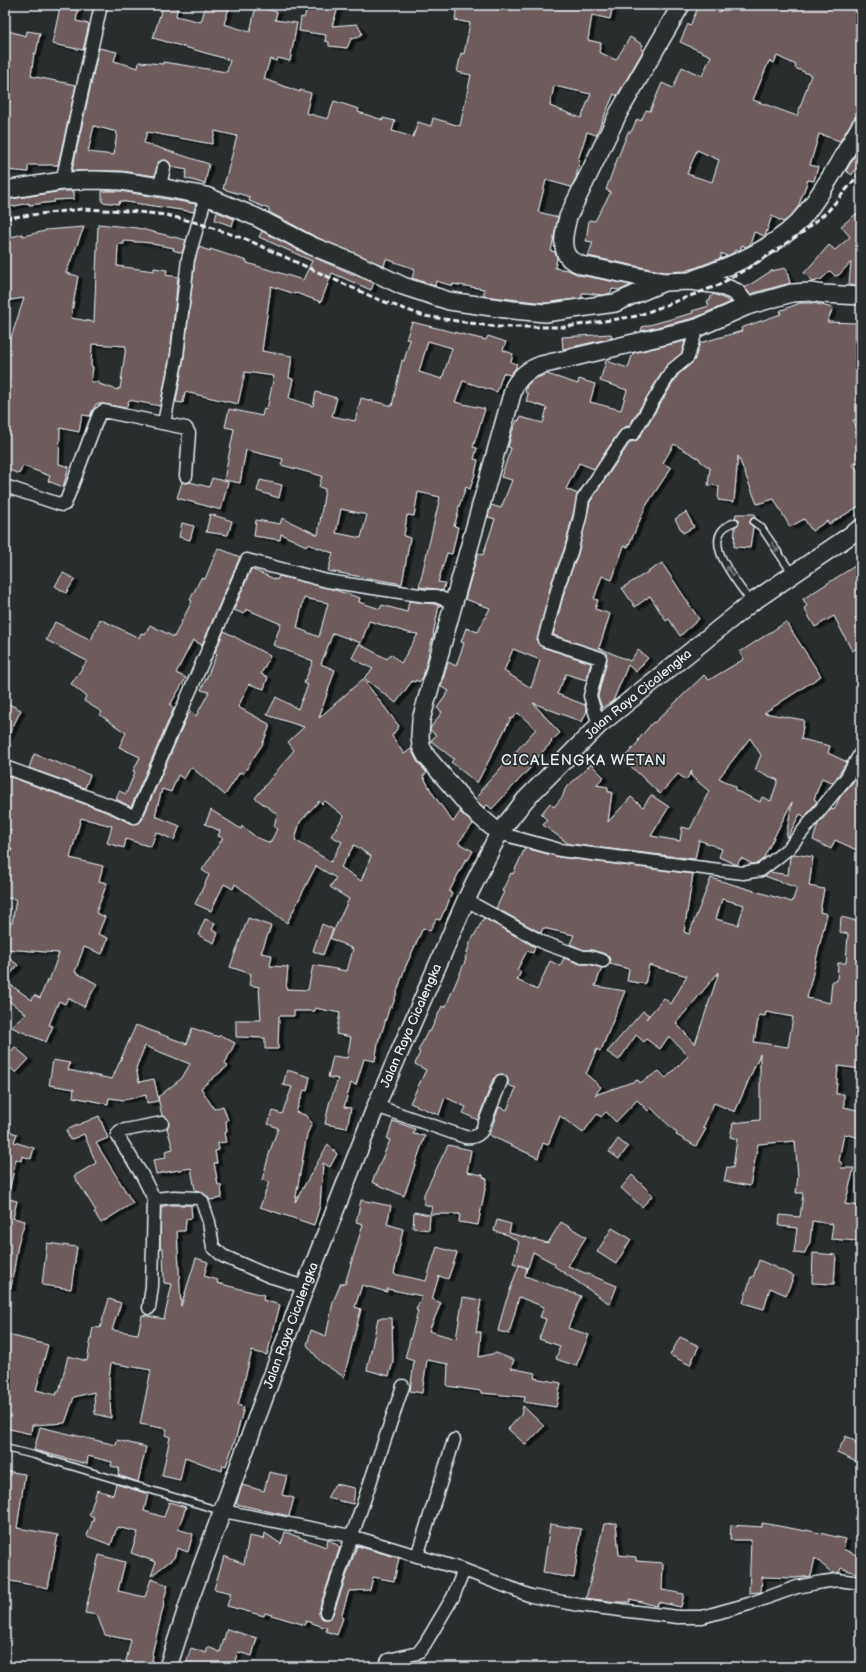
<svg xmlns="http://www.w3.org/2000/svg" width="866" height="1672" viewBox="0 0 866 1672" font-family="'Balsamiq Sans',sans-serif">
<style>
.building{fill:#6e5c5b;stroke:#e8f1f8;fill-rule:evenodd;filter:url(#shadow)}
.lines{fill:none;stroke-linecap:round;stroke-linejoin:round}
.lane-casing{stroke:#e8f1f8;stroke-width:9}
.street-casing{stroke:#e8f1f8;stroke-width:15}
.secondary-casing{stroke:#e8f1f8;stroke-width:20}
.lane{stroke:#2a2d2e;stroke-width:6}
.street{stroke:#2a2d2e;stroke-width:12}
.secondary{stroke:#2a2d2e;stroke-width:17}
.rail{stroke:#e8f1f8;stroke-width:3;stroke-dasharray:6 3;stroke-linecap:butt}
.oneway{stroke:#6c7275}
.labels{text-anchor:middle;dominant-baseline:central;stroke-width:3.5;stroke-linejoin:round;paint-order:stroke}
.street-label{font-size:13px;fill:#e8f1f8;stroke:#2a2d2e}
.quarter-label{font-size:15px;letter-spacing:1px;fill:#e8f1f8;stroke:#2a2d2e}
</style>
<defs>
<filter id="shadow"><feDropShadow dx="4.5" dy="2.5" stdDeviation="0" flood-color="#0009"/></filter>
</defs>
<rect width="100%" height="100%" fill="#2a2d2e"/>
<filter id="ink" filterUnits="userSpaceOnUse"><feTurbulence type="fractalNoise" baseFrequency=".025" numOctaves="2"/><feDisplacementMap in="SourceGraphic" scale="8" xChannelSelector="R" yChannelSelector="G"/><feConvolveMatrix kernelMatrix="1 2 1 2 8 2 1 2 1" color-interpolation-filters="sRGB"/></filter>
<g filter="url(#ink)">
<path class="building" d="M163,5H178L176,16L201,22L206,5H230L224,24L250,32L256,6L277,12L275,20L297,23L290,61L278,58L277,61L270,59L264,79L300,92V90L311,93L306,113L328,119L334,101L359,109L358,112L383,120V118L395,121L392,131L413,137L418,122L431,126L433,118L460,126L471,75L457,72L461,53L464,54L470,23L455,20L457,5H613L610,19L592,15L588,40L601,43L599,52L616,60L630,37L643,45L641,49L643,51L617,96L614,94L596,135L587,132L578,160H580L576,178L571,187L546,180L538,212L558,217L551,251L555,252L557,258L555,268L568,270L579,275L631,285L621,290L612,289L611,293L603,295L586,293H582V298L545,303L484,296V289L453,284V286L436,281L435,286L412,278L415,269L386,259L384,266L316,237L269,212V209L249,201L250,197L223,189L237,136L215,131L212,144L147,132L144,143L209,164L205,184L185,178L187,170L171,167L169,162L165,160L158,162L155,176L121,171H72L99,48L117,52L114,61L138,68L139,62L163,64V62L227,72L230,60L153,38ZM554,86L591,94L581,118L550,106ZM94,126L117,132L114,155L88,152Z
M308,5H339L332,26L357,24L362,33L359,37L351,39L347,48L329,46V42L325,41L326,35L299,31L301,17L304,18Z
M699,5H705L720,12L723,5H861V115L856,116L853,120L840,141L819,134L810,165L818,167L814,181L808,180L798,207L789,218L783,222L772,216L765,236L754,232L750,245L746,247L742,245L740,250L738,251L735,250L733,253L727,256L721,253V258L692,269L687,270V271L665,272L588,256L593,242L586,241L589,220L595,221L611,192L606,190L613,170L628,132H631L637,119L641,121L646,110L650,111L662,83L673,88L682,67L702,76L711,56L680,42L688,24L690,26ZM777,56L796,65L795,68L811,75L797,116L753,100L769,61L774,63ZM697,150L719,160L712,182L687,174Z
M60,7L78,10L76,21L89,24L83,50L52,44Z
M5,30L26,36L27,31L40,33L36,54L34,53L31,76L76,85L58,165H28V172L5,170V130L8,96L5,95Z
M861,145V160L852,175L846,171Z
M63,191H74V199L54,200V202L29,205V203L5,208V200Z
M102,191H120L196,204L194,212L120,201L119,204L102,202Z
M217,212L234,219L232,226L215,220Z
M856,214L861,220V286L849,285L851,262L839,275L835,276L830,271L822,279L813,282L804,273L829,245L835,250L850,237L841,226Z
M98,224L137,228L186,240L182,253L173,250L174,248L152,244V243L124,241V244H118L117,266L154,271V268L167,270L166,275L178,277L170,355L160,406L129,400L126,408L104,404H96L90,416L82,415L79,432L60,428L59,464L69,467L63,487L48,481L50,476L23,466L19,474L5,468V337L11,338L24,298L5,301V239L22,234L23,236L45,231V230L84,227L66,273L78,276L71,318L94,322ZM92,344L126,346L120,389L118,388V390L99,384V382H91L93,367L91,366Z
M262,231L308,255L374,283L371,290L332,273L321,302L296,293L295,294L271,286L262,351L292,356L289,378L293,379L289,398L313,406L316,392L337,398L332,416L355,421L361,398L392,406L402,360L404,361L410,340L406,339L412,322L486,340L488,336L506,342L503,350L513,354L511,362L517,364L515,369L510,375L503,373L497,392L463,381L455,402L485,409L473,447L477,448L474,459L478,460L475,474L470,489L466,487L458,509L459,510L454,526L458,527L452,554L447,553L438,582L445,583L443,591L436,589L419,587L440,497L418,492L414,516L407,515L404,536L410,538L402,584L328,571L333,553L307,544L306,546L281,534L280,540L254,536L256,520L280,524L282,518L318,535L325,489L319,487L322,476L281,465L283,459L246,450L240,483L224,480L234,429L225,427L229,409L262,416L264,408L267,409L274,376L245,372L238,404L185,392L183,403L176,402L184,357L195,260L199,247L210,251V249L247,261V263L303,280L312,261L259,237ZM428,341L452,348L442,379L419,372ZM341,509L367,515L361,538L336,533Z
M786,268L790,283L750,294L745,288L771,271Z
M714,294L731,302L694,318L641,331L642,327L693,313L692,311L709,306L707,301L711,299L710,297Z
M800,303H813L833,308L827,322L856,323L855,358L861,357V420H853L861,434V460L853,465L861,475V505L829,524L827,521L812,531L804,519L790,527L774,499L757,504L738,456L734,502L718,500L719,486L708,485L710,468L700,461V459L674,444L663,463L671,468L646,506L628,547L624,546L612,580L602,576L594,599L598,600L595,609L610,614L599,648L630,661L638,650L648,658L636,672L628,665L613,701L602,708L598,696L607,660L606,653L553,635L566,585L578,554L590,502L630,442L636,441L639,438L678,375L693,362L700,343L742,331L741,328L781,314L780,311L782,310Z
M611,334L612,338L563,349L562,337Z
M685,341L682,353L666,366L629,426L624,427L619,432L594,469L579,463L566,489L578,494L564,550L552,581L537,641L542,647L591,663L586,680L566,674L557,694L585,705L587,711L582,722L533,703L560,733L551,741L552,742L530,765L531,767L492,809L487,805L484,808L475,799L482,792L480,791L536,729L518,713L512,719L511,718L477,783L451,762L454,759L431,741L436,735L430,730L431,727L442,712L437,708L449,691L441,687L448,662L456,666L464,643L461,642L466,628L478,632L490,608L465,599L478,553L483,555L495,519L488,517L491,505L501,508L512,480L501,477L511,448L508,447L512,432L517,420L519,421L520,417L543,423L547,408L526,401L528,394L525,392L527,385L534,379L547,374L578,384L579,379L595,384L590,402L621,410L627,390L600,381L606,361L628,368L633,353ZM513,649L540,660L531,688L504,671Z
M212,478L228,482L221,510L177,498L182,482L186,483L190,482L209,487Z
M260,480L282,485L279,498L257,491Z
M686,512L694,527L683,533L675,519Z
M210,514L232,521L228,535L206,532Z
M736,514H755V518H752L750,521V524L753,527L750,548L734,547L735,527L739,522V519L735,518Z
M182,523L194,526L190,540L179,537Z
M218,548L240,557L202,645L193,640L176,673L186,678L170,705L174,708L131,807L116,799L119,791L126,794L135,772L133,771L140,757L119,747L126,733L100,715L102,712L84,701L86,696L71,684L87,661L46,640L55,622L91,640L100,619L139,638L141,633L145,634L150,625L174,637L192,601L190,600L201,578L205,579Z
M861,562V615L855,618L861,629V646L852,651L834,616L815,627L804,608L807,606L803,599Z
M662,563L699,619L680,636L669,619L666,621L650,596L635,607L622,588Z
M251,569L277,580L279,576L332,589L360,598L359,602L380,609L382,605L407,612L409,601L434,604L439,606L433,634H434L428,653H429L423,677L419,682L416,680L415,682L412,681L396,703L364,678L373,669L352,658L359,644L387,659L391,654L401,663L418,634L409,633L369,621L361,643L333,633L321,664L335,670L319,718L363,679L399,726L392,736L404,754L411,749L417,761L427,773L423,776L433,794L453,822L460,812L473,824L458,843L473,851L468,860L466,859L449,892L452,893L445,911H444L440,920L436,919L430,931L423,928L405,968L392,1007L390,1006L380,1038H379L375,1061L364,1059L356,1085L351,1083L344,1107L351,1108L347,1128L325,1124L329,1104L338,1079L328,1077L333,1056L347,1058L351,1037L336,1034L340,1013L315,1008V1011H294V1016H279L278,1049H265V1038L236,1037V1020H261L259,987L249,985L251,974L230,967L248,918L271,926L261,953L272,955L270,966L288,967L286,989L308,990L313,965L347,971L353,949L330,938L349,899L330,887L336,878L316,866L287,923L235,884L233,889L224,884L211,911L195,904L209,875L202,870L223,838L218,836L220,831L205,824L211,810L241,829L242,826L256,837L270,843L277,829L274,827L277,814L255,798L294,750L288,742L304,727L267,715L276,697L298,709L308,685L304,683L313,661L273,645L281,624L246,609L244,614L234,610ZM304,598L328,603L319,637L297,628ZM319,801L322,804L325,801L344,816L331,836L342,842L331,862L295,840L300,822ZM354,845L371,856L361,881L341,867Z
M63,573L75,579L66,593L55,586Z
M786,622L821,676L764,713L804,720L801,739L830,746L828,753L847,762L833,783L822,778L814,799L817,801L805,817L800,814L787,838L786,837L792,802L763,859L758,863L752,864L741,858L737,865L719,857L722,849L699,840L695,859L569,844L543,825L547,820L541,814L550,803L554,807L563,796L565,789L591,764L604,777L596,785L608,787V792H612L608,822L631,797L643,807L651,795L669,807L651,836L680,841L682,827L690,829L709,791L691,776L692,771L686,780L678,774L660,794L623,759L639,741L638,740L653,722L654,723L704,675L709,680L744,659L740,652ZM750,738L761,755L755,770L778,780L771,801L762,797L760,802L735,790L736,787L719,778Z
M224,631L270,656L261,674L268,677L264,689L249,684L238,707L269,724V728L262,745L243,774L240,772L225,795L191,767L184,779L178,775L171,792L162,789L155,816L180,826L174,840L156,832L151,847L126,839L124,848L107,843L112,826L81,818L70,858L103,866L99,881L107,883L96,913L105,917L98,934L108,938L102,954L84,947L75,972L97,984L84,1007L68,998L65,1004L59,1001L49,1025L53,1026L46,1042L11,1027L26,1014L5,998V955L18,965L5,981L32,1000L34,995L40,998L47,980L49,981L59,953L5,949V922L12,923L16,899L5,898V867L12,849L6,847L11,830L5,827V775L109,813L132,824L139,823L142,820L187,716L191,712L196,716L209,692L201,690L217,654L215,652Z
M5,702L21,710L5,743Z
M34,754L90,775L85,788L29,768Z
M858,772L861,773V852L835,840L831,849L813,840L818,824L831,809L834,810L840,797L853,782Z
M525,848L559,857L693,874L684,932L689,934L711,878L792,902L797,888L765,876L770,872L788,875L790,857L794,854L813,857L809,886L824,889L820,912L827,914L807,998L830,1003L832,981H837L838,963H846L848,934L840,932L841,917L861,922V1069L838,1066L836,1094H844V1107L861,1111L858,1122H861V1138L844,1134L839,1161L842,1163L841,1168H854L845,1204L860,1206L857,1241L831,1239L833,1224L812,1221L810,1242L804,1254L794,1253L797,1228L779,1226L780,1215L800,1217L803,1193H796L798,1176L795,1141L758,1144L750,1186L724,1181L727,1167L733,1168L737,1139L730,1137L733,1123L760,1120V1054L735,1112L714,1103L703,1128L706,1129L696,1146L676,1135L677,1133L651,1108L648,1111L637,1100L616,1122L606,1112L601,1117L597,1114L583,1133L560,1116L548,1145L543,1143L538,1158L489,1135L499,1107L507,1110L516,1088L508,1085V1080L503,1074L497,1075L493,1079L478,1120L463,1113L466,1107L445,1097L439,1115L410,1103L426,1070L415,1064L420,1052L418,1051L428,1031L430,1032L442,1006L445,1008L466,959H465L470,943L484,918L535,947L533,953L527,951L517,970L521,972L517,980L537,990L550,961L560,966L564,958L580,964H589L602,968L595,986L625,991L602,1048L600,1051L597,1049L586,1074L601,1087L595,1095L638,1080L640,1083L659,1071L666,1078L688,1056L669,1036L660,1049L646,1039L644,1042L636,1035L619,1060L607,1052L643,1011L649,1015L646,1019L664,998L671,1004L687,976L649,965L645,984L627,981L629,969L610,964V959L605,954L592,950H584L570,944L574,935L543,928L541,933L496,908L504,892L502,891L511,873L513,874ZM722,899L744,905L738,925L716,919ZM719,972L695,1044L676,1023ZM766,1012L793,1017L788,1047L754,1042L759,1015L765,1016Z
M205,919L215,923L212,930L218,933L214,943L198,935Z
M322,924L333,929L323,955L313,951Z
M136,1025L187,1044L192,1028L219,1037L220,1035L235,1043L225,1063L228,1066L201,1088L214,1109L223,1106L228,1120L226,1121L227,1132L224,1133L226,1142L218,1143L219,1150L215,1151L217,1163H214L218,1185H221L222,1198L210,1200L202,1192L195,1190L191,1168L156,1174L153,1160L166,1158L165,1151L173,1149L167,1128L169,1121L167,1118L162,1116L158,1097V1101L147,1103L146,1095L124,1100L109,1098L108,1104L73,1097L74,1089L49,1085L53,1060L70,1063L68,1070L112,1079ZM145,1046L190,1064L182,1078L158,1097L154,1079L139,1082L136,1068Z
M15,1047L29,1059L16,1073L5,1063V1057Z
M287,1070L310,1077L307,1091L304,1090L296,1112L305,1115L312,1123L307,1134L295,1202L328,1144L337,1154L330,1167L323,1163L320,1206L314,1225L260,1207L269,1182L262,1180L270,1151L278,1128L268,1124L273,1111L282,1114L292,1087L283,1085Z
M99,1116L108,1138L96,1143L133,1203L101,1223L94,1212L96,1211L74,1176L96,1163L84,1134L70,1140L66,1130Z
M393,1121L415,1129L413,1134L425,1136L404,1196L372,1182L390,1140L387,1139Z
M5,1130L17,1134L14,1142L34,1148L31,1159L22,1156L21,1161L16,1159L10,1188H5Z
M618,1139L628,1147L619,1159L609,1152Z
M448,1145L471,1150L467,1172L483,1175V1177L487,1179L478,1225L459,1222L460,1214H430L432,1207L424,1204V1194Z
M632,1175L653,1195L642,1207L621,1188Z
M5,1198L17,1201L13,1218L25,1221L18,1244L11,1288L5,1287Z
M361,1200L391,1206L387,1224L403,1229L394,1274L426,1281L437,1247L457,1253L448,1279L439,1276L432,1299L441,1303L429,1331L456,1339L463,1297L481,1300L476,1332H481L479,1357L496,1353L514,1360L511,1368L535,1373L534,1378L561,1383L556,1407L524,1402L525,1397L481,1393V1391L447,1386L448,1364L427,1360L422,1393L410,1391L414,1361L405,1358L418,1311L416,1310L422,1296L387,1289V1292L362,1285L355,1307L361,1309L344,1377L321,1362L307,1345L311,1330L326,1336L333,1302L341,1283L345,1284L363,1224L356,1222Z
M168,1205H191L192,1218L186,1219L185,1231H177L181,1306L196,1258L208,1262L204,1276L218,1280L217,1283L264,1295L263,1300L280,1305L267,1355L252,1351L238,1405L244,1407L236,1437L226,1466L223,1465L222,1471L185,1457L180,1480L162,1476L170,1437L165,1435L167,1429L140,1424L151,1370L111,1363L109,1378L111,1418L95,1414L94,1392L74,1397L65,1423L32,1425L31,1434L5,1428V1334L48,1345L36,1390L56,1395L57,1392H59L68,1356L87,1361L93,1327L100,1328L109,1299L121,1303L112,1330L138,1334L142,1315L164,1319L172,1284L164,1283L163,1248H160L161,1207Z
M414,1212L430,1215L429,1230L413,1228Z
M497,1220L511,1224L509,1233L548,1243L561,1222L586,1237L568,1266L617,1286L610,1304L554,1266L555,1264L533,1252L528,1268L513,1263L519,1242L508,1235L494,1231Z
M612,1228L631,1239L616,1264L597,1252Z
M47,1243L77,1247L71,1289L42,1285Z
M813,1253L836,1255L834,1284L812,1283Z
M759,1260L794,1276L786,1295L770,1288L764,1309L743,1303L751,1277H753Z
M519,1265L527,1268L525,1276L581,1296L568,1328L589,1335L576,1366L556,1359L560,1346L539,1339L546,1319L540,1317L544,1307L519,1297L509,1334L498,1331L504,1307Z
M378,1318H392L393,1362L389,1376L367,1370Z
M680,1337L699,1346L690,1365L670,1355Z
M523,1406L544,1426L526,1445L508,1429L521,1415Z
M40,1427L116,1445L117,1440L146,1447L138,1482L118,1475L119,1468L111,1466L112,1462L88,1456L87,1464L34,1450Z
M846,1436L856,1442L855,1444L861,1447V1464L837,1453Z
M5,1471L25,1474L17,1528L58,1535L48,1588L5,1580Z
M269,1472L287,1476L282,1495L294,1498L289,1516L236,1504L242,1485L264,1491Z
M116,1484L148,1494L144,1511L164,1517L169,1502L186,1507L178,1529L193,1534L188,1552L177,1548L174,1558L151,1576L156,1562L131,1553L138,1532L117,1527L111,1545L87,1536L94,1517L89,1515L97,1490L113,1495Z
M335,1484L355,1488L353,1504L327,1498Z
M616,1523L619,1555L636,1557V1561L663,1563L662,1590L684,1594L681,1607L658,1602L657,1606L630,1599V1602H616L586,1598L604,1524Z
M762,1523L806,1531V1530L846,1539L843,1549L861,1557V1575L841,1568L839,1573H832L815,1558L811,1576L795,1578L762,1577L761,1592L749,1593L751,1540H730L731,1525L762,1527Z
M550,1524L581,1529L574,1578L543,1573Z
M285,1532L326,1547L328,1539L340,1547L319,1610V1614L323,1619H328L333,1614L357,1546L399,1558L394,1581L373,1577L370,1590L349,1591L341,1617L343,1618L337,1635L326,1631L327,1628L306,1621L305,1625L265,1613L264,1616L227,1606L231,1593L214,1589L224,1556L244,1564L249,1536L264,1539L265,1533L281,1544Z
M99,1555L125,1562L118,1591L145,1597L151,1579L168,1585L163,1603L164,1604L152,1654L153,1655L151,1667H133L126,1661L131,1640L105,1635L97,1615L85,1613Z
M227,1629L257,1638L252,1656L238,1652L233,1667H185L191,1648L206,1653L208,1647L220,1652Z"/>
<g class="lines">
<defs>
<path id="lane" d="M735,522C695,536 737,581 751,602
M754,522L761,527L792,573
M5,1448L34,1455L221,1511"/>
<path id="street" d="M62,181L101,5
M160,187L164,167
M164,423L177,356L188,259L206,196
M5,486L62,505L65,504L99,414L103,411L186,428L189,433L186,476
M599,725L590,696L600,658L544,640L559,583L571,552L580,517L583,499L625,436L627,434H633L672,370L688,357L697,328
M5,767L112,806L135,817L247,560L327,581L426,596H436L455,604
M499,833L560,850L743,873L761,870L774,860L789,848L847,777L861,752
M466,900L544,943L583,957H590L603,961
M376,1106L465,1137C472,1138 476,1137 481,1132L501,1081
M162,1123L120,1131L117,1135L142,1175L154,1199L174,1197L198,1198L202,1201L209,1222L213,1247L223,1256L269,1276L305,1287
M149,1308L152,1286L154,1199
M223,1511L351,1536L464,1570L531,1596L579,1605L678,1617H702L749,1604L797,1587L822,1582L838,1580L861,1583
M417,1556L454,1440
M326,1612L403,1386
M385,1667L388,1660L418,1653L425,1644L453,1597L464,1570"/>
<g id="secondary">
<path d="M681,5L619,112L568,217C565,229 559,249 570,259C573,262 578,263 581,265L664,282L690,281L719,285L736,292L747,306L792,293L810,292L823,294L861,296"/>
<path d="M5,190L62,181L94,180L121,181L160,187L206,196L256,217L312,246L357,264L403,286L449,301L513,310L545,313L615,303L664,282"/>
<path d="M694,279C732,266 781,246 806,213C827,186 844,154 861,125"/>
<path d="M499,833L472,810L426,756L421,746L420,736L421,720L514,387C521,375 528,370 541,365L697,328L747,306"/>
<path id="s1" d="M168,1667L191,1596L305,1287L376,1106L466,900L499,833L525,800L599,725L751,603L861,528"/>
</g>
</defs>
<use href="#lane" class="lane-casing"/>
<use href="#street" class="street-casing"/>
<use href="#secondary" class="secondary-casing"/>
<use href="#lane" class="lane"/>
<use href="#street" class="street"/>
<use href="#secondary" class="secondary"/>
<path class="rail" d="M5,218L82,209L129,211L166,215L198,223L248,240L377,299L424,316L497,327H565L637,316L719,285L763,259L803,232L829,210L861,172"/>
</g>
<defs><path id="oneway-shaft" d="M-6 0H5M1.5-3L5.5 0L1.5 3" fill="none" stroke-width="1.6" stroke-linecap="round" stroke-linejoin="round"/></defs>
<g class="oneway">
<use href="#oneway-shaft" transform="translate(775 547) rotate(57)"/>
<use href="#oneway-shaft" transform="translate(730 571) rotate(-124)"/>
</g>
</g>
<g class="labels">
<g class="street-label">
<text stroke="none"><textPath href="#s1" startOffset="1095">Jalan Raya Cicalengka</textPath></text>
<text stroke="none"><textPath href="#s1" startOffset="686">Jalan Raya Cicalengka</textPath></text>
<text stroke="none"><textPath href="#s1" startOffset="363">Jalan Raya Cicalengka</textPath></text>
</g>
<g class="quarter-label">
<text x="584" y="760">CICALENGKA WETAN</text>
</g>
</g>
<rect width="866" height="1672" fill="none" stroke="#2a2d2e" stroke-width="20"/>
<rect x="10" y="10" width="846" height="1652" fill="none" stroke="#e8f1f8" stroke-width="1.5" filter="url(#ink)"/>
</svg>
